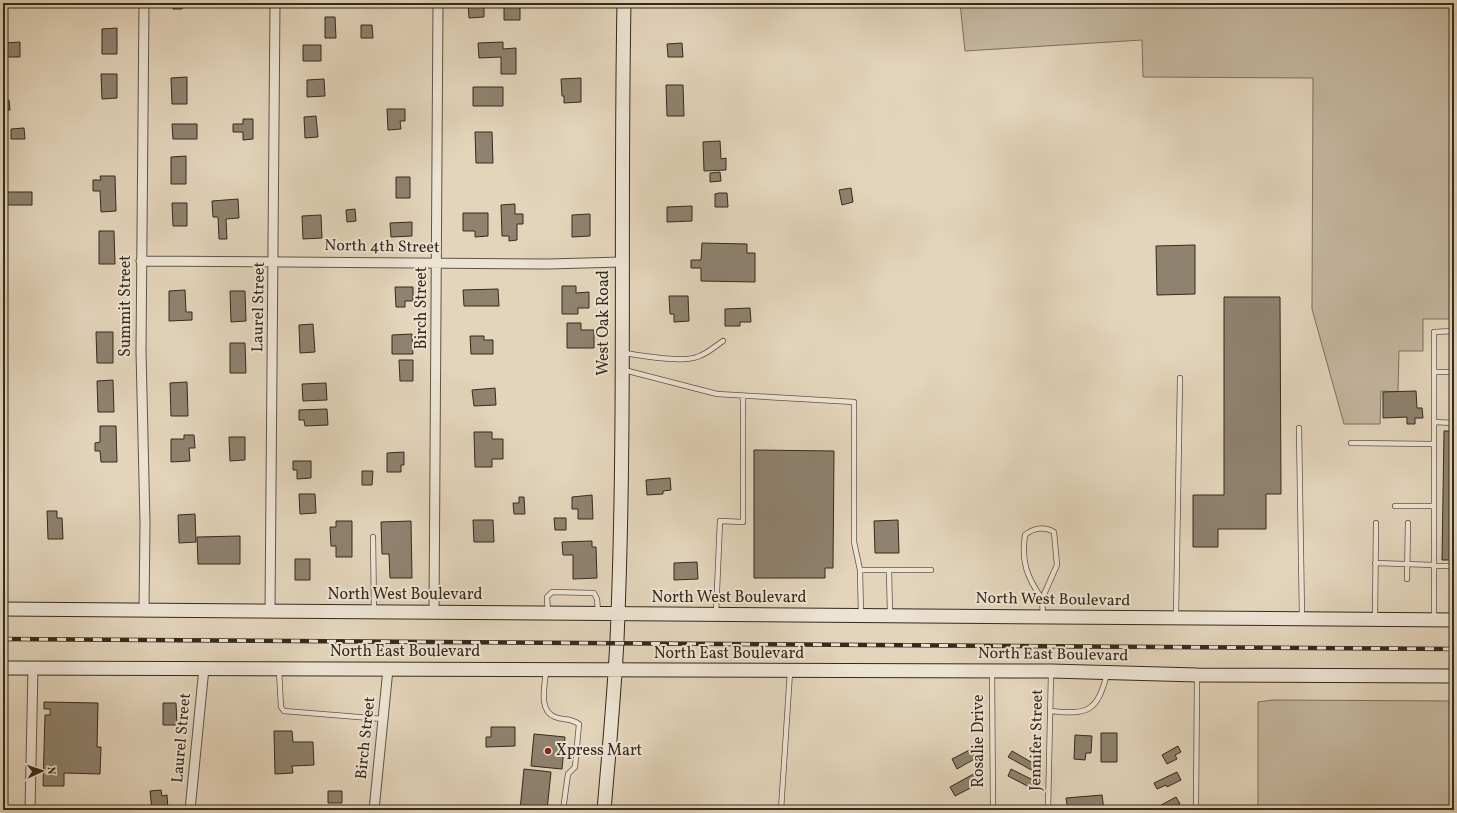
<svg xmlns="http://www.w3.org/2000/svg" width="1457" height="813" viewBox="0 0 1457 813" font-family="Vollkorn,serif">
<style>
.green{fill:#c5b7a0;stroke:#7d705e}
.building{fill:#8f826f;stroke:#352a1c}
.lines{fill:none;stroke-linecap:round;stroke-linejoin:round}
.lane-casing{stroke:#605444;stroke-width:6}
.street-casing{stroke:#605444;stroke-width:11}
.secondary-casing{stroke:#352a1c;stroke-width:15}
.lane{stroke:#ede3d3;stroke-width:4.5}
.street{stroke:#ede3d3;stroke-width:9}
.secondary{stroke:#ede3d3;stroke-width:13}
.rail-casing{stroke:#352a1c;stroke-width:4.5}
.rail{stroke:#ede3d3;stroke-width:3;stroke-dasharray:9;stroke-linecap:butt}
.poi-dot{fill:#8f2418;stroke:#ede3d3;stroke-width:1.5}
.labels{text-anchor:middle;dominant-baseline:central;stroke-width:4;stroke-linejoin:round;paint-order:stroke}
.street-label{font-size:16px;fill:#352a1c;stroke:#ede3d3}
.poi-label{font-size:16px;fill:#352a1c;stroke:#ede3d3;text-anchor:start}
</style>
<rect width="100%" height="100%" fill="#e3d4bb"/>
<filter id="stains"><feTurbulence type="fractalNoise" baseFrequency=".005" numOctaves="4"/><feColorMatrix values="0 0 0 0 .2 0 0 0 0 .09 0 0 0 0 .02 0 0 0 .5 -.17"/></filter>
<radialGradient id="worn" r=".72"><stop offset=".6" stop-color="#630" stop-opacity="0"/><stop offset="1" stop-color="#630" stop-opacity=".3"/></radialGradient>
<path class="green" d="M960,3H1454V319H1423V351H1399L1398,392L1381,391L1380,424H1344L1312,309L1313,78L1143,77L1142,40L965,51Z
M1273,700L1454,701V810H1258V702Z"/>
<path class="building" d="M173,3H182V9H173Z
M468,3H484V17L469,18Z
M504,3H520V20H504Z
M325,17H335L336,38H325Z
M361,25H372L373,38H361Z
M117,28V54H102V29Z
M20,42V57H5L4,43Z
M503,42V49L516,48V74H501V57L479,58L478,43Z
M682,43L683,57H668L667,44Z
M303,45H321V61H303Z
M101,74H117V98L102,99Z
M187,77V104H172L171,78Z
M581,78V102L564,103V96H562L561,79Z
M324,79L325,96L307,97V80Z
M666,85H683L684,116H667Z
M473,87H503V106H473Z
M3,100H9L10,110H3Z
M387,109H405V121H400L401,129L388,130Z
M316,116L318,137L305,138L304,117Z
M243,119H253V139L243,140V132H233V124H243Z
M172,124H197V139H173Z
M24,128L25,139H11V129Z
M475,132H492L493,163H476Z
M720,141L721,159L726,158V170L704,171L703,142Z
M186,156V184H171V157Z
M720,172L721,181L710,182V173Z
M100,176H115L116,211L101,212L100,191H93V180H101Z
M396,177H410V198H396Z
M851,188L853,202L842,205L839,190Z
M3,192H32V205H3Z
M719,193H727L728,207H715V194Z
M238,199L239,218L226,219L227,239H219L218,217H213L212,201Z
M172,203H187V226H173Z
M515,204V214H523V224H517V240L509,241V236H502L501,205Z
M692,206V221L667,222V207Z
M355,209L356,221L347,222L346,210Z
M463,213H488V236L475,237V231H463Z
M590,214V236L572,237V215Z
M321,215L322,238L303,239L302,216Z
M412,222V236L391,237L390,223Z
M99,231H114L115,264H99Z
M702,243L747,244V253H755V282L701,281V268H691V260H701Z
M1195,245V294L1157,295L1156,246Z
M562,286H576V293L589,292V308H578V314H562Z
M395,287H413V301H405V307H396Z
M498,289L499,306H464L463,290Z
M185,290L186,312H192V320L169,321V291Z
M230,291H245L246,321L231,322Z
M669,296H688L689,321L674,322V314H670Z
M1224,297H1280L1281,494H1266V529H1218V547H1193V495H1224Z
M750,308L751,322H740V326H725V309Z
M567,323H581V330H594V348H567Z
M313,324L315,352L300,353L299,325Z
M96,332H113V363H97Z
M412,334L413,354H392V335Z
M470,336H484V340H493V354H471Z
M230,343H245L246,373H230Z
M399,360H413V381H400Z
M113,380L114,412H98L97,381Z
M187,382L188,416H171L170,383Z
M326,383L327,400L303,401L302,384Z
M495,388L496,405L474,406L472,390Z
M1416,391L1417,408H1422L1423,418H1415V424H1407V417L1383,418V392Z
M327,409L328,425L305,426L304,420H299V410Z
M100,426H116L117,462H101L100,451H95V443L100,442Z
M1444,431H1454V560H1442Z
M474,432H492V439H503V459H492V467H475Z
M184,435H194L195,448H189L190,461L171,462V439H184Z
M229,437H245V460L230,461Z
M754,450L834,451L833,568H825V578H754Z
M404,452V465H401V472H387V453Z
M293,461H311V478L297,479V470H293Z
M362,471H373L372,485H362Z
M670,478L671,490L663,491V494L647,495L646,480Z
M299,494H315L316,513L300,514Z
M592,495L593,519H578V509H572V497Z
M519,497H524L525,514H514L513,503H519Z
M47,511H57V518H62L63,539H48Z
M195,514L196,542L179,543L178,515Z
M554,518H566V530H555Z
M473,520H493L494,542H474Z
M898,520L899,553H875L874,521Z
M336,521H352V557H336V546H331L330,527H336Z
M411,521L412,578H390L389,554H382L381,522Z
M240,536V564H198L197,537Z
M592,541V547H596L597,578L573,579V555H563L562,542Z
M295,559H310V580H295Z
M697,562L698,579L674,580V563Z
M44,702L98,703L97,747H101L100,774L64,773V786H43L45,715H50V709H44Z
M163,703H176L177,725H163Z
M491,727H515V746L486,747V737H491Z
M274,731H292L293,742H313L314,765L292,766L293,773L275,774Z
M1101,733H1117V762H1101Z
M534,734L565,737L562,769L531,766Z
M1075,735L1092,736L1091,753H1086L1085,760L1074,759Z
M981,744L985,753L957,769L952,759Z
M1178,746L1181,752L1175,755L1177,759L1167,764L1162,755Z
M1012,751L1038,766L1035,772L1008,757Z
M524,769L551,772L547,810H520Z
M1011,769L1039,783L1035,790L1008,776Z
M979,771L984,781L955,796L950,787Z
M1177,772L1181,780L1167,787L1166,785L1157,789L1154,783Z
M161,790L162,796L167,795L168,809L152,810L150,791Z
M328,791H342V803H328Z
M1102,795L1104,810H1068L1066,798Z
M1176,797L1180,804L1168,810H1152Z
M52,807H58V810H52Z"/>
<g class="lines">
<defs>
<path id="lane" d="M623,353C640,355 681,363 697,357C707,354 714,347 723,341
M624,370L717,394L854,402V542L860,570L861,615
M1434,372H1454
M1434,422L1454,423
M1299,428L1302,617
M1351,443L1434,444
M1395,506H1434
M373,537L374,610
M1375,563L1434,565
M1434,566H1454
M860,570H931
M889,570L890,614
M1407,579L1408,523
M1042,599C1027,577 1021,562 1025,535C1033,528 1045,526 1054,532L1057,565L1042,599L1043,615
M548,613L547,597L552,592L594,593L597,599L598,612
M716,613L720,521L743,522V396
M1176,616L1180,378
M1375,618L1376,523
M1434,618V332L1454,331
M279,670L281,707L284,711L383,719
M546,671C545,685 538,711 555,717C565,721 569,717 579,724L575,767L568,774L563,810
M992,671L993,810
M1050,711C1088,715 1097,712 1107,674
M781,810L790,672
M1048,810L1051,673
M1196,810L1197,677"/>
<path id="street" d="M141,261L548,264L621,262
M144,610L145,523L141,351L144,3
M270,611L275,3
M434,613L438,3
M30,810L33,668
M190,810L204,668
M374,810L388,669"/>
<path id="secondary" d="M3,609L1454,620
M3,668L1051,671L1197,675L1454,676
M604,810C609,753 614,697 617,640C626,428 620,215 624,3"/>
</defs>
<use href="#lane" class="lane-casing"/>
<use href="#street" class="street-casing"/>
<use href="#secondary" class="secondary-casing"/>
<use href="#lane" class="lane"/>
<use href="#street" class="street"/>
<use href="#secondary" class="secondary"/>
<defs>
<path id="rail" d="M3,639L1454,649"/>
</defs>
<use href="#rail" class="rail-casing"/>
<use href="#rail" class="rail"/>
</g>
<circle class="poi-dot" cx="548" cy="751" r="4"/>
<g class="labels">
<g class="street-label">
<text transform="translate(382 247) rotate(1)">North 4th Street</text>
<text transform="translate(126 306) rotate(-90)">Summit Street</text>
<text transform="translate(259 307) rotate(-89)">Laurel Street</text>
<text transform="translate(422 308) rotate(-90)">Birch Street</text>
<text transform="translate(604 323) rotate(-90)">West Oak Road</text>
<text x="405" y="595">North West Boulevard</text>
<text x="729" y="598">North West Boulevard</text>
<text transform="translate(1053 600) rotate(1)">North West Boulevard</text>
<text x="405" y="652">North East Boulevard</text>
<text x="729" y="654">North East Boulevard</text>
<text transform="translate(1053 655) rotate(1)">North East Boulevard</text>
<text transform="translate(182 738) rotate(-85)">Laurel Street</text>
<text transform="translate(366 738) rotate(-84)">Birch Street</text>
<text transform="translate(1037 740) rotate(-89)">Jennifer Street</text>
<text transform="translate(979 741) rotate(-90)">Rosalie Drive</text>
</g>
<g class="poi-label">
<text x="556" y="751">Xpress Mart</text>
</g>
</g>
<rect width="1457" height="813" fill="none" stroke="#e3d4bb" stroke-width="16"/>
<rect x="4" y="4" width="1449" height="805" fill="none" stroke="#352a1c" stroke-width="2"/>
<rect x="8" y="8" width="1441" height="797" fill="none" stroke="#352a1c"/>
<g transform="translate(42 771) rotate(87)" stroke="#ede3d3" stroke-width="3" paint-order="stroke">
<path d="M0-3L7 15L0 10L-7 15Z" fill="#352a1c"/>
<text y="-6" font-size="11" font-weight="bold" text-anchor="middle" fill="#352a1c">N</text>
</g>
<rect width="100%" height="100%" filter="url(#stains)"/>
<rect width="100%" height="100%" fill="url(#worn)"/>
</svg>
